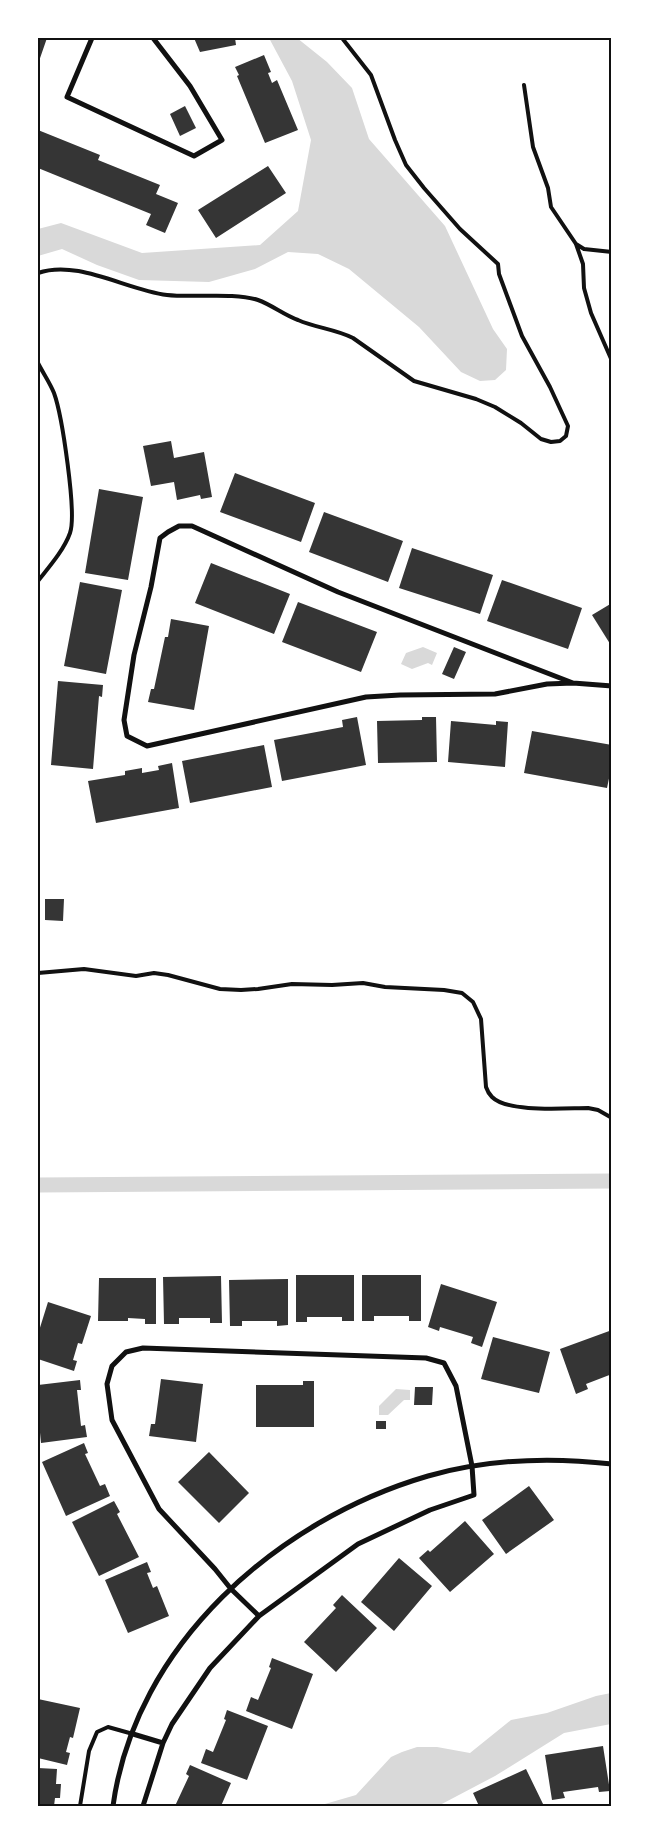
<svg xmlns="http://www.w3.org/2000/svg" width="649" height="1844" viewBox="0 0 649 1844" font-family="'Varela Round',sans-serif">
<style>
.water{fill:#d9d9d9}
.lines{fill:none;stroke-linecap:round;stroke-linejoin:round}
.canal{stroke:#d9d9d9;stroke-width:15}
.building{fill:#353535}
.service{stroke:#111;stroke-width:4}
.minor{stroke:#111;stroke-width:5}
.neatline{fill:none;stroke:#111;stroke-width:2}
</style>
<rect width="100%" height="100%" fill="#fff"/>
<path class="water" d="M269,38H297L327,62L352,88L369,139L445,226L493,329L507,349L506,370L495,380L480,381L461,372L419,327L349,269L318,254L288,252L255,269L209,282L139,280L97,265L62,249L38,256V229L61,223L142,253L260,245L298,211L311,140L292,81Z
M423,647L437,653L432,665L428,663L412,669L401,664L406,653Z
M396,1389L410,1390V1400H404L388,1415H379V1406Z
M611,1693V1724L564,1733L495,1776L438,1806H318L356,1795L391,1757L402,1752L417,1747H437L470,1753L511,1720L547,1713L596,1696Z"/>
<g class="lines">
<path class="canal" d="M38,1185L612,1181"/>
</g>
<path class="building" d="M38,38H47L38,64Z
M194,38H235L236,45L200,52Z
M264,55L271,72L268,73L272,83L277,80L298,130L265,143L237,76L239,75L235,67Z
M185,106L196,128L180,136L170,114Z
M38,130L100,155L98,160L160,185L156,194L178,203L165,233L146,225L151,214L38,168Z
M268,166L286,193L216,238L198,210Z
M171,441L174,458L204,452L212,497L201,499L200,495L177,500L174,482L151,486L143,446Z
M235,473L315,503L301,542L220,512Z
M99,489L143,497L128,580L85,573Z
M324,512L403,541L388,582L309,552Z
M412,548L493,575L480,614L399,588Z
M211,563L290,594L274,634L195,603Z
M502,580L582,608L568,649L487,621Z
M80,582L122,590L106,674L64,666Z
M298,602L377,632L361,672L282,642Z
M612,603V647L592,615Z
M171,619L209,626L194,710L148,702L151,689H154L165,637H168Z
M454,647L466,652L454,679L442,674Z
M58,681L103,685L102,697L99,696L93,769L51,765Z
M357,717L366,765L282,781L274,740L343,727L342,720Z
M422,717H436L437,762L378,763L377,721L422,720Z
M451,721L496,725V721L508,722L505,767L448,762Z
M532,731L612,745V764L607,788L524,773Z
M264,745L272,787L190,803L182,761Z
M172,763L179,808L96,823L88,781L125,775V771L142,768V773L159,770L158,766Z
M45,899H64L63,921L45,920Z
M296,1275H354V1321H342V1317H307V1322H296Z
M362,1275H421V1321H409V1316H374V1321H362Z
M221,1276L222,1323H210V1318H179V1324H164L163,1277Z
M99,1278H156V1324H145V1319L128,1318V1321H98Z
M288,1279V1325L277,1326V1321H242V1326H230L229,1280Z
M441,1284L497,1302L482,1347L471,1343L473,1337L440,1327L439,1331L428,1327Z
M48,1302L91,1316L82,1344L78,1343L73,1360L77,1361L74,1371L38,1359V1334Z
M612,1330V1374L586,1384L588,1389L576,1394L560,1349Z
M493,1337L550,1352L539,1393L481,1379Z
M161,1379L203,1384L196,1442L149,1436L151,1424H155Z
M80,1380L81,1390H77L81,1426L85,1425L87,1437L41,1443L38,1412V1385Z
M303,1381H314V1427H256V1385H303Z
M415,1387H433L432,1405H414Z
M376,1421H386V1429H376Z
M84,1443L88,1453L85,1454L100,1486L105,1484L110,1496L66,1516L42,1462Z
M209,1452L249,1493L219,1523L178,1482Z
M529,1486L554,1520L506,1554L482,1520Z
M114,1501L120,1512L117,1514L139,1557L99,1576L72,1522Z
M465,1521L494,1554L450,1592L419,1558L428,1550L430,1552Z
M399,1558L432,1586L394,1631L361,1602Z
M147,1562L151,1572L147,1573L153,1588L157,1586L169,1616L128,1633L105,1580Z
M342,1595L377,1628L336,1672L304,1642L336,1608L333,1605Z
M272,1658L313,1674L292,1729L246,1711L251,1697L258,1700L271,1668L269,1667Z
M38,1699L80,1708L73,1738L70,1737L66,1752L70,1753L67,1765L38,1758Z
M227,1710L268,1726L247,1780L201,1763L206,1749L213,1752L226,1720L224,1719Z
M603,1746L610,1791L599,1792L598,1787L563,1792L565,1798L552,1800L545,1755Z
M190,1765L231,1783L221,1806H175L189,1776L186,1774Z
M38,1768L57,1769L56,1784H61L60,1798H55L54,1806H38Z
M526,1769L544,1806H479L473,1793Z"/>
<g class="lines">
<path class="service" d="M524,85L533,147L548,188L551,207L576,244L583,264L584,288L591,313L612,361
M576,244L584,249L612,252
M38,273C78,259 126,290 167,295C194,298 233,292 258,300C272,305 284,315 298,320C316,328 335,329 353,338L414,381L476,399L495,407L521,423L541,439L551,442L560,441L566,436L568,426L550,387L522,336L499,274L498,264L460,229L424,188L406,165L395,140L371,75L342,38
M38,363C43,373 50,383 54,393C62,415 77,514 70,533C64,550 49,567 38,581
M38,973L84,969L136,976L154,973L168,975L220,989L241,990L258,989L292,984L332,985L363,983L385,987L444,990L462,993L473,1002L481,1019L486,1087C487,1090 489,1094 492,1097C508,1113 566,1108 588,1108L598,1110L612,1118
M80,1806L89,1751L97,1732L108,1727L133,1734"/>
<path class="minor" d="M92,38L67,97L194,156L222,140L190,86L153,38
M179,526H192L338,592L573,683L547,684L495,694L400,695L366,697L147,746L127,736L124,720L134,655L151,587L160,538L168,532Z
M573,683L612,686
M133,1734L163,1743L172,1724L210,1668L259,1616L358,1544L430,1510L474,1495L472,1466L456,1386L444,1363L426,1358L143,1348L126,1352L112,1366L107,1384L112,1420L159,1509L215,1569L231,1589L259,1616
M113,1806C135,1645 277,1520 428,1476C487,1459 550,1457 612,1464
M143,1806L163,1743"/>
</g>
<rect width="649" height="1844" fill="none" stroke="#ffffff" stroke-width="78"/>
<rect x="39" y="39" width="571" height="1766" class="neatline"/>
</svg>
